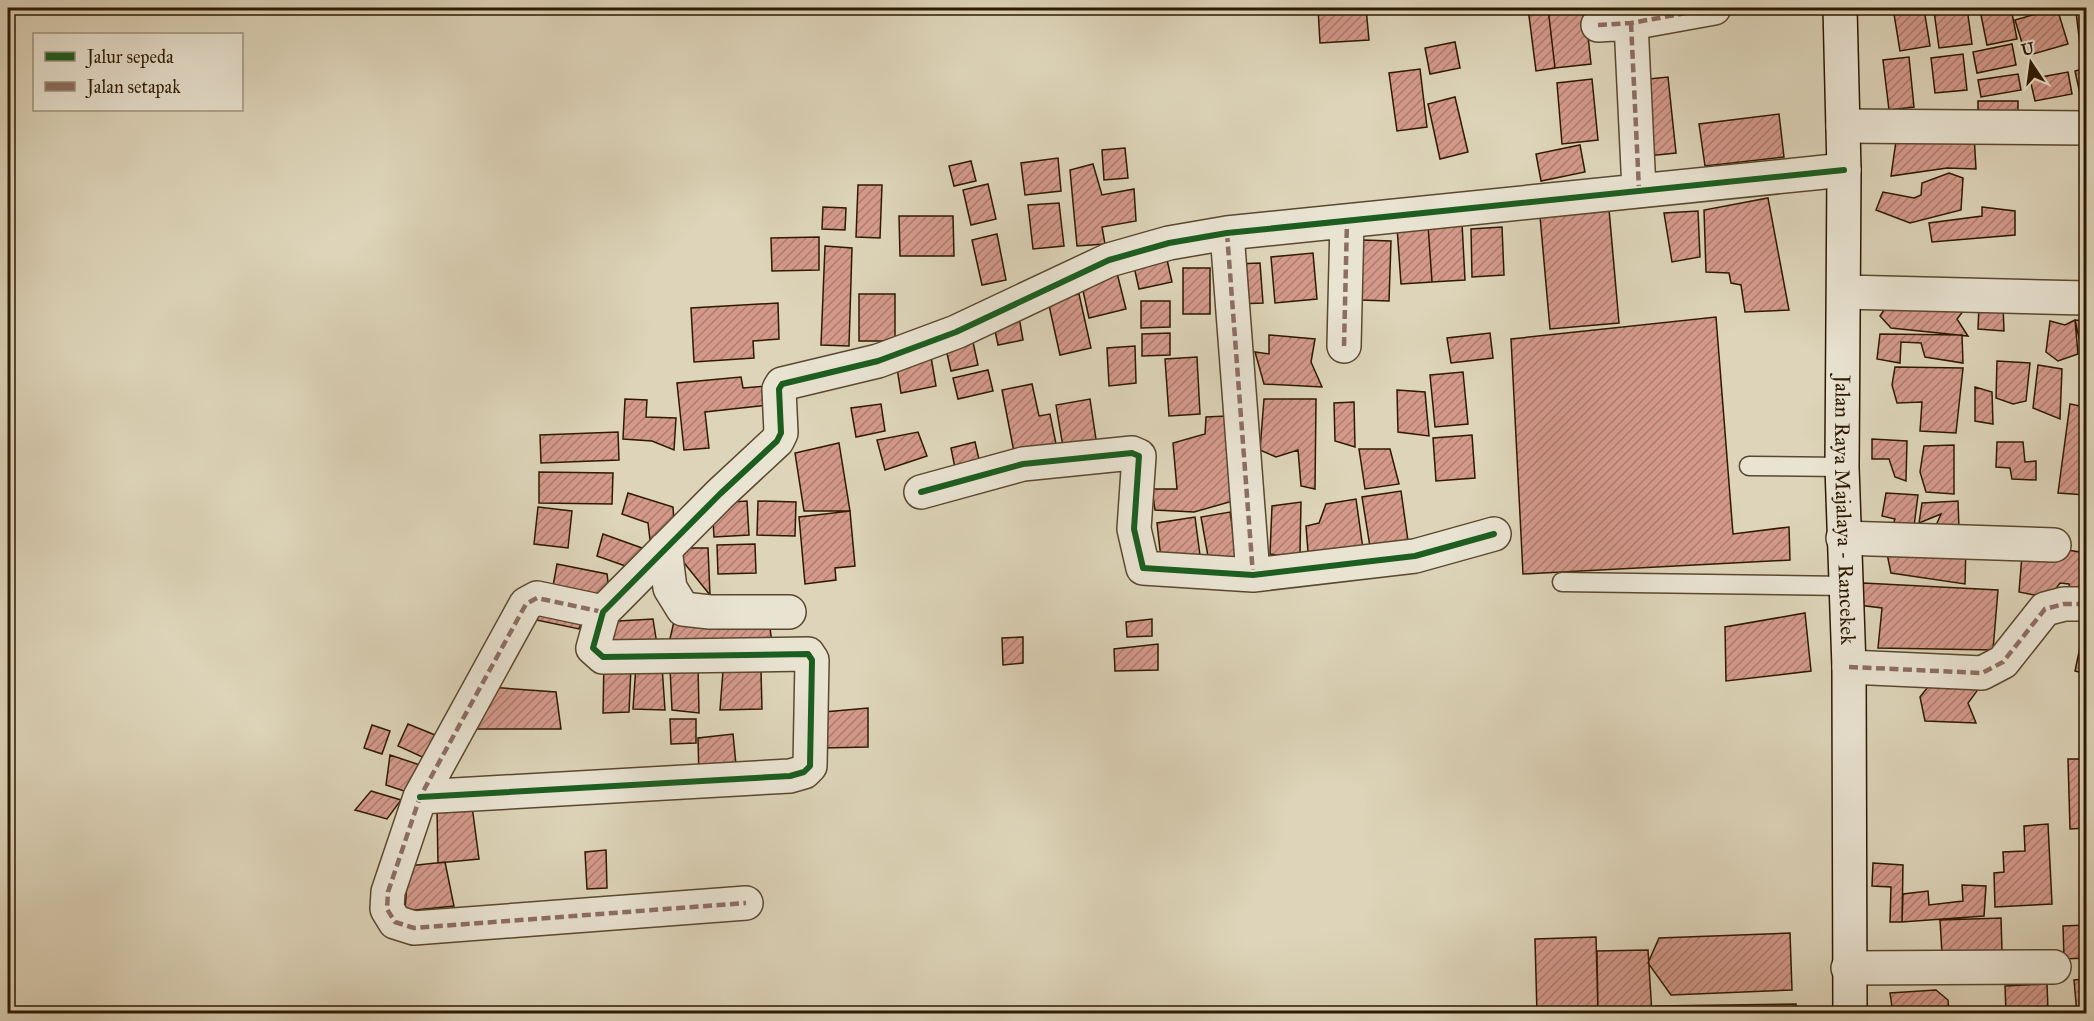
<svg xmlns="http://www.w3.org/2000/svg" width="2094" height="1021" viewBox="0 0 2094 1021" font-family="'IM FELL Great Primer',serif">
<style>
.building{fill:url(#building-hatch);stroke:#2e1a00;stroke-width:1.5}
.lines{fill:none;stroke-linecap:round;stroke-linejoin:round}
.lane-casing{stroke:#5a482e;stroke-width:21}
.street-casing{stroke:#5a482e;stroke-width:36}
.secondary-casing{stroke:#2e1a00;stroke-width:36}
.lane{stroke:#e9e3d2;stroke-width:18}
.street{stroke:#e9e3d2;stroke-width:33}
.secondary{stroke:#e9e3d2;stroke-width:33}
.quiet{stroke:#8d6e63;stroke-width:4.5;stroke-dasharray:9 4.5;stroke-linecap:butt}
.cycleway-casing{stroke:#e9e3d2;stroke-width:10}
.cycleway{stroke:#1b5e20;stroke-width:6}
.labels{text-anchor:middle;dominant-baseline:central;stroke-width:4.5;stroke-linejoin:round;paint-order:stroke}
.street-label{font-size:21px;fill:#2e1a00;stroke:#e9e3d2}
</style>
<defs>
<pattern id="building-hatch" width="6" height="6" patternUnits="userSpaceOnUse" patternTransform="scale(1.5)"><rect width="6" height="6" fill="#d4998b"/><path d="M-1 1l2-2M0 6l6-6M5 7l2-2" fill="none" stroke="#ac7c6f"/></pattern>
</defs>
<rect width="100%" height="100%" fill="#ddd4b9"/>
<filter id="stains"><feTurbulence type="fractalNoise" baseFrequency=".00333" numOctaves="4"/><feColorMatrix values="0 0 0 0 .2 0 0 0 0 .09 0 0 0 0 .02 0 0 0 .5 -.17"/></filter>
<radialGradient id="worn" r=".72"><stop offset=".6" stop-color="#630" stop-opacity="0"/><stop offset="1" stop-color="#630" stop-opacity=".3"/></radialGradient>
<path class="building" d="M1318,8H1366L1369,40L1320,43Z
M1528,8H1548L1555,68L1536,71Z
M1548,8H1585L1591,64L1555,68Z
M1967,8L1972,44L1939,48L1934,11Z
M1993,8H2011L2017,39L1987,45L1980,10Z
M2057,8L2068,44L2026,56L2015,20Z
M1924,9L1930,46L1900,51L1894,14Z
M2086,10V44L2080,45L2076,12Z
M1455,42L1460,68L1430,74L1425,48Z
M2012,44L2016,65L1977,73L1973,52Z
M1963,54L1967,90L1935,93L1931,58Z
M1909,57L1914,107L1889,110L1883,60Z
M2086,68V92L2080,94L2075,71Z
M1420,69L1427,127L1397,131L1389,73Z
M2068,72L2072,94L2035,101L2030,79Z
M2018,74L2021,90L1981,97L1978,80Z
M1668,77L1676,153L1647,156L1639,80Z
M1592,79L1598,140L1562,144L1557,83Z
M1455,97L1468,152L1440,159L1428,104Z
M1978,101H2018V118L1978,119Z
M1779,114L1784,157L1705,166L1699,124Z
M1897,134H1974L1976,169L1947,168L1891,176Z
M1580,145L1585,172L1541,181L1536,154Z
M1125,148L1128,178L1104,180L1102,150Z
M1058,158L1061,191L1025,195L1021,163Z
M971,161L976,181L954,186L949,166Z
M1093,164L1102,195L1134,189L1136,221L1102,227L1105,244L1077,246L1070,170Z
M1949,173L1963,178L1961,210L1910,223L1876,210L1883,192L1914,198L1921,195L1922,183Z
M988,184L996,219L971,225L963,190Z
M858,185H882L880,238L856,237Z
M1608,198L1619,323L1550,329L1539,205Z
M1768,198L1789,310L1745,312L1741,285L1731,283L1729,273L1706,272L1704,210Z
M1059,203L1064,246L1033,249L1028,205Z
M823,207L846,208L845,230L822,229Z
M1982,207L2015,211V235L1932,242L1929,223L1982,216Z
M1698,211L1700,257L1672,262L1664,213Z
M899,216H953L954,256H900Z
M1462,223L1465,280L1432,282L1428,225Z
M1428,225L1432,282L1401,284L1397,227Z
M1502,227L1504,275L1472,277L1471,229Z
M997,234L1006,280L982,285L972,240Z
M819,237V270L772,271L771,238Z
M1363,240L1391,241L1389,301L1361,300Z
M825,246L852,248L849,346L821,345Z
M1313,253L1317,299L1275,303L1271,257Z
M1166,255L1172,282L1139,289L1133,262Z
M1260,263L1263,303L1238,304L1235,264Z
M1183,268H1210V314H1183Z
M1116,269L1126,309L1089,318L1080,277Z
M859,294H895V341H859Z
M1079,294L1091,348L1060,355L1048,301Z
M1141,301H1170V327L1141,328Z
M778,303L779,339L753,341L754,358L694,362L691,308Z
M1888,304L1968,305L1957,319L1968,336L1891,328L1880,316Z
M1979,305H2003L2004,331L1978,329Z
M1019,317L1023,340L998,345L993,321Z
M1716,317L1733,534L1789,527L1790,560L1523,574L1511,339Z
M2075,320L2078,354L2058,361L2046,352L2050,321L2065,325Z
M2075,320L2086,321V353L2082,352Z
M971,333L978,365L951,371L944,340Z
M1170,333V355L1142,356V334Z
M1490,333L1493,358L1451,363L1447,338Z
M1880,334L1962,335L1963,363L1925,357L1921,343L1901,342L1900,363L1877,359Z
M1269,335L1315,339L1311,362L1322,387L1264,384L1255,352L1269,354Z
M1135,346L1136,383L1109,386L1107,348Z
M931,357L936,386L901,393L896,362Z
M1197,357L1200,414L1169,416L1165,359Z
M1997,361L2030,363L2026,401L2013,404L1996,398Z
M2038,365L2062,369L2060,419L2033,408Z
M1895,367L1963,368L1956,433L1920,431L1922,402L1897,403L1892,385Z
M988,370L993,391L958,399L953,378Z
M1463,372L1468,424L1435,427L1430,375Z
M741,377L743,388L766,386L768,405L705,412L709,448L684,450L677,383Z
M1032,384L1039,416L1050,414L1056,444L1014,452L1002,390Z
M1975,387L1992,392L1993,424L1975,421Z
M1397,390L1425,392L1429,436L1398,432Z
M625,399L647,400L646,417L676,418L674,450L652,441L623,439Z
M1090,399L1098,453L1065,459L1056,405Z
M1264,399H1316L1315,489L1301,486L1298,450L1276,457L1260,450Z
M1354,402L1355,447L1335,441L1334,403Z
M881,404L885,431L856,437L851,408Z
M2070,404L2086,407V495L2058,493Z
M1226,416L1233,501L1194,512L1155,510L1152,489H1177L1173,443L1205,434L1206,417Z
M618,432L619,460L541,463L540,435Z
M918,432L927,456L885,470L877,440Z
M1472,435L1475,478L1436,481L1433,438Z
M1872,439L1907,441L1906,481L1895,477L1889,459H1872Z
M975,442L981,468L956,473L951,448Z
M1997,442H2023L2025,462L2036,461V480L2012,479L2010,468L1996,467Z
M839,443L850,511H804L795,453Z
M1954,445V494L1926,492L1920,472L1924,446Z
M1359,449H1390L1399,484L1365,489Z
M539,472L613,473L612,504L539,503Z
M1401,491L1408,541L1370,547L1362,497Z
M628,493L673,507L675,538L650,540L648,523L622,514Z
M1886,493L1918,495L1913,534L1888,537L1895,519L1882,516Z
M1356,499L1363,549L1308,552L1306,526L1319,523L1326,504Z
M747,501L749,535L714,537L712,503Z
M758,501L796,502L795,536L757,535Z
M1958,501L1959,529L1934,530L1941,514L1919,523L1922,503Z
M1301,502L1300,553L1282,556L1270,554L1272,506Z
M538,507L572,511L568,548L534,544Z
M850,511L855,566L835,568L836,580L805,584L799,517Z
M1230,512L1237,557L1209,562L1201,517Z
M1195,517L1201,563L1162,568L1157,523Z
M603,534L642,548L634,569L597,556Z
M2023,543L2086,553V596L2070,591L2069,584L2060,583L2049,598L2019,592Z
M755,544L756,573L718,574L717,545Z
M1966,544L1965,584L1891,573L1886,549Z
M672,548H708L710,595Z
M557,564L607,574L610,598L553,586Z
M1863,583L1998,590L1993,650L1878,648L1882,608L1858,605Z
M538,599L587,608L579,629L527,618Z
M676,613L768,614L773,650L668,647Z
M1805,613L1811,671L1726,681L1725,627Z
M653,619L658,651L602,652L601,622Z
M1152,619V636L1127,637L1126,622Z
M1023,637V663L1003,665L1002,638Z
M2082,638L2086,639V674L2075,671Z
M1158,644V670L1115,671L1114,649Z
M604,660L631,667L629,712L603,713Z
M636,665L662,666L665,710L633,709Z
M698,666L699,713L672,710L670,668Z
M723,671H761L762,709L720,710Z
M1935,678L1985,680L1968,703L1976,723L1925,721L1920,697Z
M488,687L556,692L561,729H461Z
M868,708V747L824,748V712Z
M670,719H696V743L671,744Z
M408,724L440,737L429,760L398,746Z
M372,725L390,731L382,754L364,748Z
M733,734L737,775L699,779L698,738Z
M390,755L423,766L416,795L386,785Z
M2068,759H2086V828L2070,829Z
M371,791L401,800L387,819L355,810Z
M472,806L479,859L438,863L437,809Z
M2048,824L2052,904L1995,907L1994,873L2004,872L2003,852L2025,851L2024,826Z
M606,850L607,888L587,889L585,852Z
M445,862L454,906L405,911L408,866Z
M1873,863L1903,865L1902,922H1890L1891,887L1872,886Z
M1962,885L1986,886L1984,916L1902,922L1903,894L1928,891L1929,905L1963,901Z
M2001,918L2002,951L1942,954L1940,920Z
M2086,925V958L2064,959L2063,926Z
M1790,933L1792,990L1671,995L1648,963L1659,938Z
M1596,937L1598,1014H1537L1535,939Z
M1648,950L1652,1014H1598L1597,951Z
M2086,979V1013L2077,1014L2074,980Z
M2047,984L2048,1010L2006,1012L2005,986Z
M1936,990L1948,1000L1949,1014H1893L1890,993Z
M1796,1004L1797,1014H1655V1006Z"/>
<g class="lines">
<defs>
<path id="lane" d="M1749,466L1842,467
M1562,582L1845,586"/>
<path id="street" d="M1631,23L1639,190
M1598,25L1631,23L1714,8
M1843,126L2086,128
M1227,233L1253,575
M1844,292L2086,298
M1344,346L1347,221
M921,492L1023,464L1132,453L1139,456L1134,529L1143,568L1253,575L1415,556L1494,534
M1843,538L2054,545
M665,549L670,588L683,609L710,612H789
M603,612L537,598L526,604L420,797L388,892L387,909L395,922L414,928L746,903
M1849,667L1982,673L2003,662L2045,609L2064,604H2086
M420,797L790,776L804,772L810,766L812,660L808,654L603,657L593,648L603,612L720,494L777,441L781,433L779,389L782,384L878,361L956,332L1109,260L1169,243L1227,233L1844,170
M1848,968L2054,967"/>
<g id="secondary">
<path id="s1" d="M1840,8L1844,170L1842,467L1849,667L1850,1014"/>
</g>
</defs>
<use href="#lane" class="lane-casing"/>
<use href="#street" class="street-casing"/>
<use href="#secondary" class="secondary-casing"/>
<use href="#lane" class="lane"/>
<use href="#street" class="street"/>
<use href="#secondary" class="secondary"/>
<path class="quiet" d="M1631,23L1639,190
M1598,25L1631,23L1714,8
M1227,233L1253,575
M1344,346L1347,221
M603,612L537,598L526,604L420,797L388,892L387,909L395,922L414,928L746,903
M1849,667L1982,673L2003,662L2045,609L2064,604H2086"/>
<defs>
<path id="cycleway" d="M921,492L1023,464L1132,453L1139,456L1134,529L1143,568L1253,575L1415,556L1494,534
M420,797L790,776L804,772L810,766L812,660L808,654L603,657L593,648L603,612L720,494L777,441L781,433L779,389L782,384L878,361L956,332L1109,260L1169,243L1227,233L1844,170"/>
</defs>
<use href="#cycleway" class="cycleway-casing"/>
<use href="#cycleway" class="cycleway"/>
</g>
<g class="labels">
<g class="street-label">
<text stroke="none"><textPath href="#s1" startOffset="502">Jalan Raya Majalaya - Rancekek</textPath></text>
</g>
</g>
<rect width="2094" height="1021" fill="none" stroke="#ddd4b9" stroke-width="30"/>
<rect x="9" y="9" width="2076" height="1003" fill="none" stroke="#2e1a00" stroke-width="3"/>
<rect x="15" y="15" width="2064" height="991" fill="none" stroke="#2e1a00" stroke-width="1.5"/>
<rect x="33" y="33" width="210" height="78" fill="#e9e3d2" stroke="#9e937e" stroke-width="1.5"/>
<rect x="45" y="52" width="30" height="9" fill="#1b5e20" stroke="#9e937e" stroke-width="1.5"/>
<text x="87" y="63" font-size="18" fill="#2e1a00">Jalur sepeda</text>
<rect x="45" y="82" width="30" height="9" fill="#8d6e63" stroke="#9e937e" stroke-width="1.5"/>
<text x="87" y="93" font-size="18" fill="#2e1a00">Jalan setapak</text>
<g transform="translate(2031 63) rotate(347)" stroke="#e9e3d2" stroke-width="4.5" paint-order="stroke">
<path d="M0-4.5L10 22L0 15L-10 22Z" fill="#2e1a00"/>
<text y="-9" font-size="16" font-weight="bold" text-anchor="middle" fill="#2e1a00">U</text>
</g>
<rect width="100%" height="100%" filter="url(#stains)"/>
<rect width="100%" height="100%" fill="url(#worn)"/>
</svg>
